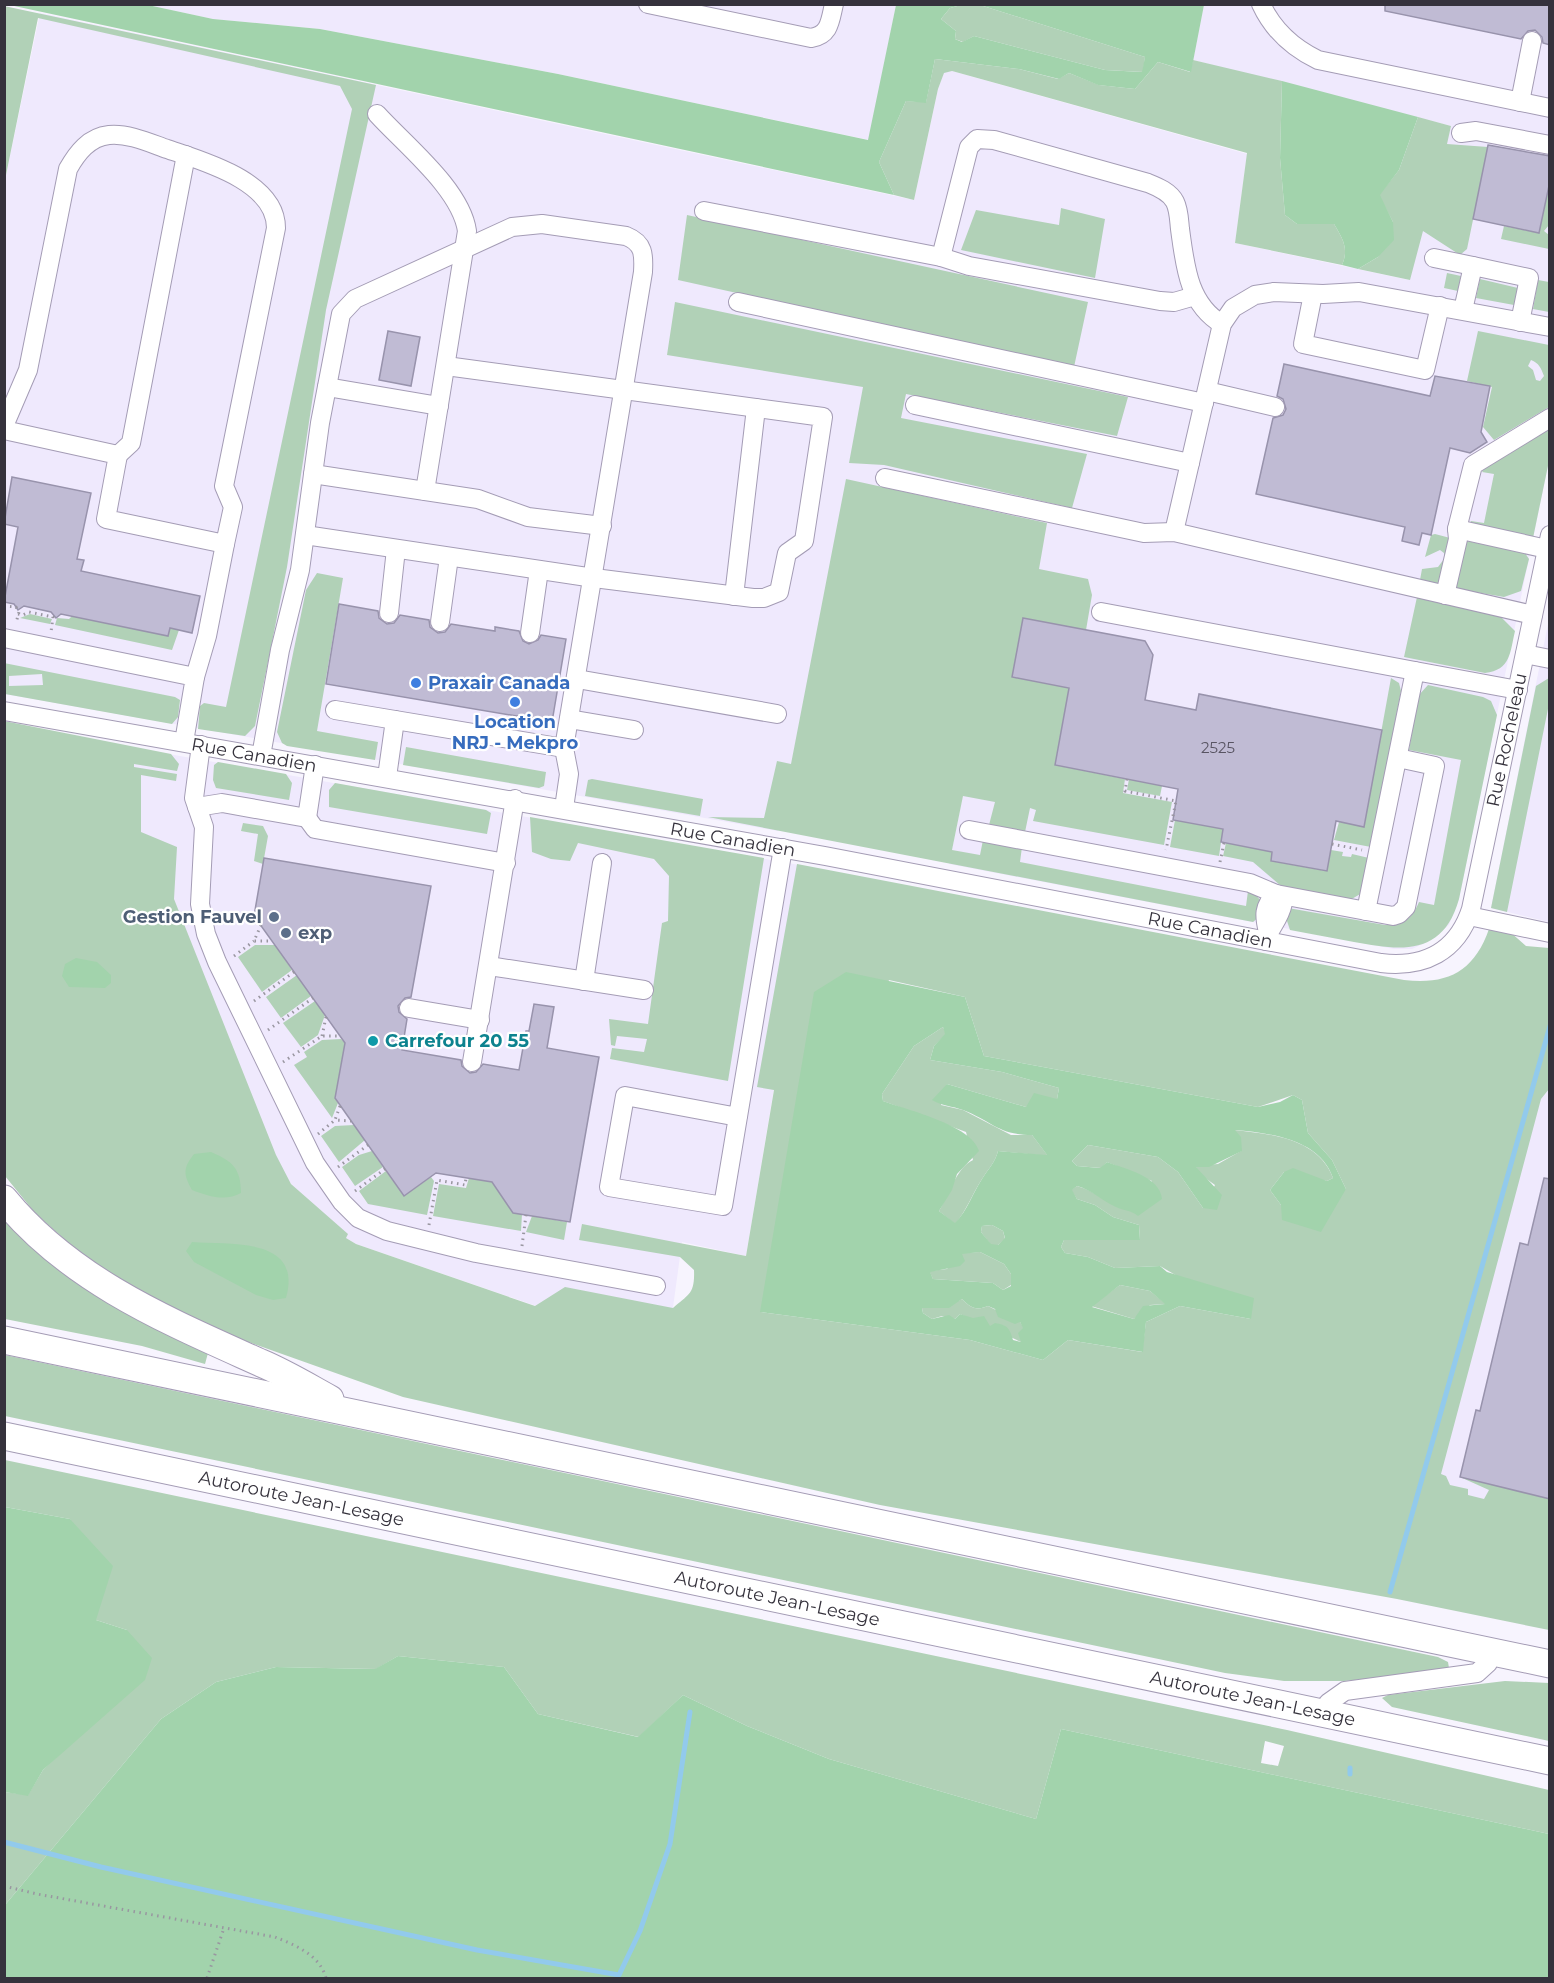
<svg xmlns="http://www.w3.org/2000/svg" width="1554" height="1983" viewBox="0 0 1554 1983" font-family="Montserrat,sans-serif">
<style>
.built{fill:#efe9fd}
.green{fill:#b1d1b7;fill-rule:evenodd}
.forest{fill:#a2d3ac;fill-rule:evenodd}
.lines{fill:none;stroke-linecap:round;stroke-linejoin:round}
.stream{stroke:#92caec;stroke-width:5}
.building{fill:#c0bbd4;stroke:#9893ac;stroke-width:1.5}
.minor-casing{stroke:#a49cb5;stroke-width:20}
.highway-casing{stroke:#a49cb5;stroke-width:29}
.path{stroke:#9996a0;stroke-width:3;stroke-dasharray:1.5 4.5;stroke-linecap:butt}
.minor{stroke:#fff;stroke-width:18}
.highway{stroke:#fff;stroke-width:27}
.shop-dot{fill:#3f7fe0;stroke:#fff;stroke-width:2}
.service-dot{fill:#5c6f8a;stroke:#fff;stroke-width:2}
.culture-dot{fill:#0f9aa8;stroke:#fff;stroke-width:2}
.labels{text-anchor:middle;dominant-baseline:central;stroke-width:4.5;stroke-linejoin:round;paint-order:stroke}
.number-label{font-size:15px;fill:#585462}
.shop-label{font-size:18px;font-weight:bold;fill:#366cbe;stroke:#fff;text-anchor:start}
.street-label{font-size:18px;fill:#35323c;stroke:#fff}
.service-label{font-size:18px;font-weight:bold;fill:#4e5e75;stroke:#fff;text-anchor:end}
.culture-label{font-size:18px;font-weight:bold;fill:#0d838f;stroke:#fff;text-anchor:start}
</style>
<rect width="100%" height="100%" fill="#f7f4fe"/>
<path class="built" d="M148,5H896L869,140L558,74L320,29L213,19Z
M1204,5H1549V461L1459,899L1449,925L1427,942L1412,949H1394L949,864L1005,588L833,554L778,831L5,694V180L40,13L914,200L938,89L944,72L952,71L1247,154L1235,243L1409,280L1451,126L1193,60Z
M1549,619V922L1491,908Z
M123,746L811,867L746,1256L682,1242L667,1351L356,1244L325,1225L269,1157L117,781Z
M1549,1068V1536L1421,1511Z"/>
<path class="green" d="M961,5H980L1145,57L1143,72L1105,70L974,36L963,42L955,39L956,31L941,19L950,8Z
M4,6L376,85L326,310L287,567L271,647L255,726L245,736L198,729L200,706L204,703L226,707L352,109L340,86L38,18L5,180Z
M935,59L1019,69L1058,79L1069,73L1099,85L1135,89L1158,62L1190,72L1193,60L1282,81L1280,158L1285,215L1297,224H1334C1343,239 1349,249 1342,265L1235,243L1247,153L952,71L944,73L938,89L914,200L894,195L879,162L906,101L926,102Z
M1418,117L1451,126L1447,144L1488,147L1467,249L1460,255L1423,231L1410,280L1358,269L1378,257L1393,222L1379,195L1399,170Z
M1549,181V225L1544,231L1549,235V249L1501,239L1504,226L1539,233Z
M1061,208L1105,219L1095,278L961,250L976,210L1059,225Z
M687,215L1088,302L1074,367L678,280Z
M1447,273L1461,276L1458,291L1444,288Z
M1480,279L1518,288L1514,305L1476,298Z
M1538,280L1549,282V312L1533,309Z
M675,302L1128,397L1117,436L906,394L901,418L1087,454L1072,508L884,465L849,463L863,387L667,355Z
M1478,331L1549,345V407L1494,440L1483,427L1492,387L1467,381ZM1531,360C1539,363 1541,368 1544,376L1540,381L1536,380L1533,370L1528,366Z
M1549,428V461L1533,538L1470,525L1471,521L1484,523L1494,474L1482,472L1484,469Z
M846,479L1047,523L1039,569L1088,579L1092,595L1086,630L1023,618L1012,677L1069,688L1055,765L1125,779L1123,793L1172,802L1164,845L1033,821L1036,810L1030,808L1025,832L989,825L995,802L963,796L952,850L980,855L983,840L1022,847L1020,862L1246,906L1248,891L1254,893L1262,902L1259,917L1253,922L708,817L764,818L777,761L791,764Z
M1435,534L1454,539L1442,586L1420,580L1422,569L1438,567L1444,559V553L1440,550L1425,557L1431,535Z
M1462,540L1525,553L1529,559L1521,591L1504,597L1452,588Z
M317,573L343,578L317,731L378,742L375,760L287,746L282,743L277,732L306,590Z
M1417,597L1501,617L1515,631C1510,652 1511,670 1485,673L1404,657Z
M30,614L52,619L50,624L20,618Z
M72,616L168,636L170,628L179,630L172,650L55,625L57,618L69,619Z
M4,663L175,697L180,700L178,717L172,724L5,694ZM42,674L43,685L9,686V676Z
M1391,678L1399,683L1401,691L1371,847L1334,840L1339,822L1364,826Z
M1549,678V704L1507,912L1491,908L1536,686Z
M1428,685L1483,697L1491,701L1497,715L1459,899C1443,956 1402,951 1354,942C1333,938 1311,934 1290,930L1286,918L1288,908L1385,925C1403,925 1412,919 1419,902L1434,905L1461,760L1409,750L1418,696Z
M4,721L171,754L179,764L177,771L134,764V767L177,774L176,781L141,775V832L177,847L174,899L276,1155L291,1184L348,1234L346,1238L356,1244L535,1306L565,1287L673,1308C688,1294 695,1295 694,1270L680,1257L579,1240L582,1224L746,1256L774,1090L757,1087L797,864L1404,980C1447,985 1474,972 1489,929L1509,931L1526,946L1549,948V1089L1541,1099L1441,1474L1446,1476L1450,1485L1468,1489V1495L1484,1499L1489,1490L1460,1477L1549,1499V1630L1397,1599L880,1505L403,1397L240,1339L179,1314L126,1285L81,1254L35,1213L5,1176ZM889,980L965,997L984,1056L1258,1107L1293,1095L1302,1100L1308,1133L1332,1160L1346,1189L1281,1205L1270,1190L1284,1172L1327,1181L1333,1178C1318,1138 1270,1134 1234,1130L1241,1151L1218,1164L1195,1166L1201,1175L1215,1185L1203,1208L1178,1172L1158,1157L1088,1145L1072,1161L1077,1166L1101,1168L1107,1162L1152,1181L1132,1211C1112,1206 1097,1192 1077,1186L1071,1190L1077,1199L1095,1205L1113,1217L1139,1225L1140,1240H1064L1061,1247L1065,1253L1088,1257L1115,1268L1160,1266L1251,1319L1180,1306L1146,1322L1142,1352L1068,1340L1043,1360L970,1340L761,1312Z
M406,747L546,772L544,786L539,788L403,765Z
M218,762L286,774L292,783L289,800L216,788L213,780L214,765Z
M592,779L703,799L700,816L585,796L588,780Z
M1129,779L1162,786L1160,796L1127,790Z
M335,783L486,810L491,813L487,834L329,807V790Z
M530,817L764,858L728,1081L610,1059L612,1048L644,1052L647,1039L617,1036L615,1046L611,1045L609,1019L648,1024L662,923L668,921L669,876L654,859L578,843L570,861L551,859L532,852Z
M1175,820L1223,829L1219,856L1170,847Z
M243,823L263,826L268,836L263,864L254,861L258,834L241,831Z
M1226,843L1272,852L1271,861L1326,871L1331,850L1343,852L1342,856L1351,857L1352,854L1369,858L1362,893L1350,900L1281,886L1253,862L1223,856Z
M255,945H275L292,970L262,992L238,957Z
M297,975L311,996L281,1018L266,997Z
M315,1001L325,1015L318,1035L301,1047L283,1023Z
M943,1027L946,1034L934,1046L930,1060L1002,1072L1059,1088L1057,1099L1026,1107L947,1084L941,1105L963,1110L1011,1135H1032L1048,1156L998,1151C995,1163 988,1169 982,1179C972,1194 967,1210 955,1224L939,1211C949,1195 956,1168 973,1160L966,1132L883,1101L882,1094L914,1046Z
M341,1039L345,1043L335,1098L338,1103L332,1118L294,1065L307,1057L304,1052L322,1040Z
M354,1125L365,1140L339,1162L321,1136L335,1126Z
M372,1151L383,1167L355,1186L342,1167L359,1155Z
M386,1171L404,1196L431,1177L434,1181L427,1215L368,1204L359,1191Z
M469,1178L492,1182L513,1213L522,1214L521,1231L433,1216L439,1184L466,1188Z
M4,1215L208,1353L205,1364L142,1346L5,1319Z
M532,1216L567,1222L564,1240L526,1232Z
M992,1225L1003,1231L1005,1239L998,1245H991L981,1232L982,1226Z
M980,1252L1004,1264L1011,1274V1285L1003,1290L993,1283L933,1279L929,1271L947,1269L962,1253Z
M1120,1285L1150,1291L1166,1304L1150,1305L1134,1319L1091,1306Z
M962,1299C971,1308 976,1311 988,1306L1020,1322L1024,1328L1021,1342L960,1314L955,1319L942,1316L932,1319L923,1313L922,1308H945Z
M5,1355L1438,1657L1448,1662L1449,1668L1443,1672L1344,1681H1284L1225,1673L5,1416Z
M5,1460L1287,1730L1549,1790V1834L1061,1729L1036,1819L829,1759L747,1726L683,1695L639,1737L538,1714L504,1667L398,1656L376,1669L276,1667L216,1682L161,1719L5,1905V1792L28,1795L43,1770L85,1730L127,1630L96,1620L70,1519L5,1507ZM1265,1741L1284,1746L1278,1766L1261,1763Z
M1505,1681L1549,1683V1741L1392,1707L1382,1698L1388,1695Z"/>
<path class="forest" d="M5,4L148,5L213,19L320,29L558,74L868,140L896,5H961L950,8L941,19L956,31L955,39L962,42L974,36L1105,70L1142,72L1145,57L980,5H1204L1191,72L1158,62L1135,89L1098,85L1069,73L1059,79L1019,69L935,59L926,103L906,101L879,162L894,195Z
M1282,81L1418,117L1399,170L1380,195L1393,222L1394,240L1378,257L1358,269L1342,265C1349,249 1343,239 1334,224H1297L1285,215L1280,158Z
M76,958L97,962L111,975V983L105,988L69,987L62,976L65,964Z
M846,972L965,997L984,1056L1258,1107L1280,1102L1293,1095L1302,1100L1308,1133L1332,1160L1346,1189L1321,1232L1282,1220L1281,1205L1270,1190L1284,1172L1293,1168L1327,1181L1333,1178C1320,1139 1270,1133 1235,1130L1241,1137L1242,1151L1209,1167H1196L1222,1195L1217,1210L1203,1208L1178,1172L1158,1157L1088,1145L1072,1161L1077,1166L1100,1168L1107,1162C1125,1169 1160,1176 1162,1199L1138,1216C1131,1210 1124,1211 1116,1207C1102,1201 1092,1190 1077,1186L1072,1190L1077,1199L1095,1205L1113,1217L1139,1225L1140,1240H1064L1061,1247L1065,1253L1088,1257L1115,1268L1160,1266L1167,1272L1254,1298L1251,1319L1180,1306L1146,1322L1143,1352L1068,1340L1043,1360L970,1340L760,1312L814,992ZM943,1027L945,1034L934,1046L930,1060L1002,1072L1059,1088L1057,1099L1034,1093L1026,1107L947,1084L932,1100C942,1106 952,1106 963,1110C992,1121 998,1135 1032,1135L1047,1155L998,1151C995,1163 988,1169 982,1179C972,1194 968,1210 955,1223L939,1211L952,1190L957,1174L979,1151C972,1125 907,1110 883,1101L882,1094L914,1046ZM992,1225L1003,1231L1005,1238L998,1245L991,1244L981,1232L982,1226ZM980,1252L1004,1264L1011,1274V1286L1003,1290L993,1283L933,1279L930,1272L960,1266L965,1261L962,1254ZM1120,1285L1150,1291L1165,1304L1143,1306L1134,1319L1092,1307ZM962,1299C971,1308 976,1311 988,1306L995,1309L998,1317L1015,1324L1020,1322L1023,1328L1018,1333L1021,1342L1013,1340C1010,1328 1007,1325 995,1323L990,1326L984,1316L973,1318L960,1314L955,1319L949,1315L932,1319L923,1313L922,1308H949Z
M211,1152C232,1161 241,1168 241,1193C225,1202 208,1196 192,1190C183,1174 183,1168 194,1154Z
M192,1242C232,1245 303,1237 286,1298L273,1300L256,1295L194,1262L186,1251Z
M5,1507L70,1519L113,1566L96,1620L127,1630L152,1658L145,1680L43,1770L28,1796L5,1792Z
M398,1656L504,1667L538,1714L638,1737L683,1695L747,1726L829,1759L1036,1819L1061,1729L1549,1834V1978H5V1905L161,1719L216,1682L276,1667L375,1669Z"/>
<g class="lines">
<path class="stream" d="M1390,1592L1550,1026
M1350,1774V1768
M4,1842L101,1867L477,1950L619,1975L640,1931L670,1844L690,1712"/>
</g>
<path class="building" d="M1385,4H1550V45L1543,43L1542,37L1535,30L1528,31L1521,39L1385,11Z
M1488,145L1550,156V181L1539,233L1473,219Z
M388,331L420,337L411,386L379,380Z
M1284,364L1430,396L1435,376L1490,386L1481,432L1487,442L1470,453L1450,448L1431,535L1422,533L1419,545L1402,541L1405,527L1256,494L1273,418L1283,415L1286,409L1283,399L1277,396Z
M12,477L91,493L77,559L84,560L81,571L200,596L192,633L170,628L168,636L61,614L56,618L51,612L24,606L18,610L14,604L4,602L18,527L4,524Z
M339,604L378,611L379,618L387,624L394,623L400,615L429,620L430,627L438,633L445,632L451,624L495,631V627L519,631L523,641L529,644L538,640L541,635L566,639L552,722L326,684Z
M1023,618L1145,641L1153,655L1145,700L1196,710L1199,694L1382,730L1364,827L1336,821L1327,871L1271,861L1272,852L1221,842L1223,829L1173,820L1178,789L1055,765L1069,688L1012,677Z
M264,858L431,886L411,997L405,998L398,1006L399,1012L407,1019L402,1050L461,1060L462,1066L470,1073L476,1072L483,1064L519,1070L526,1031H529L534,1004L554,1007L547,1048L599,1057L570,1222L513,1213L492,1182L436,1173L404,1196L335,1098L345,1043L254,916Z
M1544,1178L1550,1179V1499L1460,1477L1476,1410L1480,1411L1520,1243L1528,1245Z"/>
<g class="lines">
<defs>
<g id="minor">
<path d="M648,4L811,38C830,35 830,21 834,4"/>
<path d="M1261,4C1273,30 1293,48 1318,60L1550,108"/>
<path d="M1520,102L1532,41"/>
<path d="M377,114C405,145 461,189 467,231L425,491"/>
<path d="M1461,133L1476,131L1550,145"/>
<path d="M704,211L941,257L969,266L1160,301L1174,302L1195,296"/>
<path d="M941,257L969,147L977,139L994,140L1148,183C1158,187 1170,192 1175,202C1179,210 1179,220 1180,229C1185,265 1188,304 1222,324"/>
<path d="M1434,258L1473,266"/>
<path d="M1313,294L1303,344L1425,370L1440,306"/>
<path d="M738,302L1204,403"/>
<path d="M1463,310L1473,266L1529,278L1520,322"/>
<path d="M327,387L439,406"/>
<path d="M1207,391L1275,407"/>
<path d="M915,405L1190,463"/>
<path d="M4,426L28,370L68,169C77,153 89,137 109,135C128,133 150,143 167,149C202,161 276,181 276,228L224,486L233,507L225,544"/>
<path d="M4,430L118,455L106,519L225,544L207,636L195,677"/>
<path d="M118,455L131,443L186,155"/>
<path d="M313,474L478,499L528,517L602,526"/>
<path d="M885,478L1144,533L1174,532L1533,615"/>
<path d="M1174,532L1222,324L1233,308L1255,295L1274,292L1323,294L1359,292L1550,327"/>
<path d="M305,535L594,578L753,598H764L779,592L787,553L804,541L823,417L446,366"/>
<path d="M1547,549L1457,529L1473,465L1550,418"/>
<path d="M1445,595L1458,539L1457,529"/>
<path d="M734,596L756,408"/>
<path d="M1101,612L1415,671"/>
<path d="M389,613L396,549"/>
<path d="M440,622L449,557"/>
<path d="M530,633L539,570"/>
<path d="M4,638L195,677L184,742"/>
<path d="M1525,654L1550,659"/>
<path d="M577,679L777,714"/>
<path d="M335,710L564,748"/>
<path id="s1" d="M4,711L825,856L1381,963C1424,968 1457,952 1471,909L1550,535"/>
<path d="M569,719L634,730"/>
<path d="M201,745L194,798L204,827L200,904L206,934L217,962L315,1163L342,1202L358,1218L387,1231L476,1253L656,1286"/>
<path d="M261,756L280,650L300,570L320,423L341,314L355,299L512,227L542,224L626,236C644,243 644,255 643,272L564,748L569,774L564,808"/>
<path d="M387,777L395,720"/>
<path d="M197,807L222,803L307,818L315,765"/>
<path d="M307,818L315,829L506,863"/>
<path d="M969,830L1250,883L1276,894L1393,916L1399,914L1406,907L1435,766L1398,758"/>
<path d="M1366,911L1415,671L1518,690"/>
<path d="M1469,916L1550,933"/>
<path d="M1266,941C1270,926 1279,921 1283,903L1276,894C1263,906 1264,916 1268,932"/>
<path d="M489,966L644,990"/>
<path d="M584,981L602,863"/>
<path d="M409,1008L480,1020"/>
<path d="M472,1062L515,799"/>
<path d="M738,1117L625,1096L609,1187L723,1206L783,848"/>
<path d="M1326,1714L1328,1703L1345,1691L1477,1673L1488,1663L1492,1652"/>
</g>
<g id="highway">
<path d="M4,1199C71,1281 168,1321 261,1363C285,1373 308,1387 330,1399"/>
<path d="M4,1340L1550,1664"/>
<path id="s2" d="M4,1436L1550,1761"/>
</g>
</defs>
<use href="#minor" class="minor-casing"/>
<use href="#highway" class="highway-casing"/>
<path class="path" d="M4,606L16,607L19,612L16,623
M18,614L23,615L29,612L53,617L51,632
M1127,779L1125,791L1176,801L1166,850
M1332,844L1362,850
M1220,862L1224,843
M261,925L254,941H272
M234,956L254,941
M254,1001L294,972
M268,1030L313,998
M322,1036L326,1017
M283,1062L322,1036H340
M340,1106L335,1120L351,1121
M318,1134L335,1120
M338,1167L368,1145
M355,1191L385,1169
M429,1225L437,1180L465,1185L466,1178
M522,1246L526,1215
M4,1886L37,1894L275,1937C295,1945 320,1955 326,1978
M207,1978L224,1928"/>
<use href="#minor" class="minor"/>
<use href="#highway" class="highway"/>
</g>
<g class="shop-dot">
<circle cx="416" cy="683" r="6"/>
<circle cx="515" cy="702" r="6"/>
</g>
<g class="service-dot">
<circle cx="274" cy="917" r="6"/>
<circle cx="286" cy="933" r="6"/>
</g>
<circle class="culture-dot" cx="373" cy="1041" r="6"/>
<g class="labels">
<g class="number-label">
<text x="1218" y="747">2525</text>
</g>
<g class="shop-label">
<text x="428" y="683">Praxair Canada</text>
<text x="515" y="722" text-anchor="middle">Location<tspan x="515" dy="21">NRJ - Mekpro</tspan></text>
</g>
<g class="street-label">
<text stroke="none"><textPath href="#s1" startOffset="1688">Rue Rocheleau</textPath></text>
<text stroke="none"><textPath href="#s1" startOffset="254">Rue Canadien</textPath></text>
<text stroke="none"><textPath href="#s1" startOffset="740">Rue Canadien</textPath></text>
<text stroke="none"><textPath href="#s1" startOffset="1226">Rue Canadien</textPath></text>
<text stroke="none"><textPath href="#s2" startOffset="304">Autoroute Jean-Lesage</textPath></text>
<text stroke="none"><textPath href="#s2" startOffset="790">Autoroute Jean-Lesage</textPath></text>
<text stroke="none"><textPath href="#s2" startOffset="1276">Autoroute Jean-Lesage</textPath></text>
</g>
<g class="service-label">
<text x="262" y="917">Gestion Fauvel</text>
<text x="298" y="933" text-anchor="start">exp</text>
</g>
<g class="culture-label">
<text x="385" y="1041">Carrefour 20 55</text>
</g>
</g>
<rect width="1554" height="1983" fill="none" stroke="#35323c" stroke-width="12"/>
</svg>
